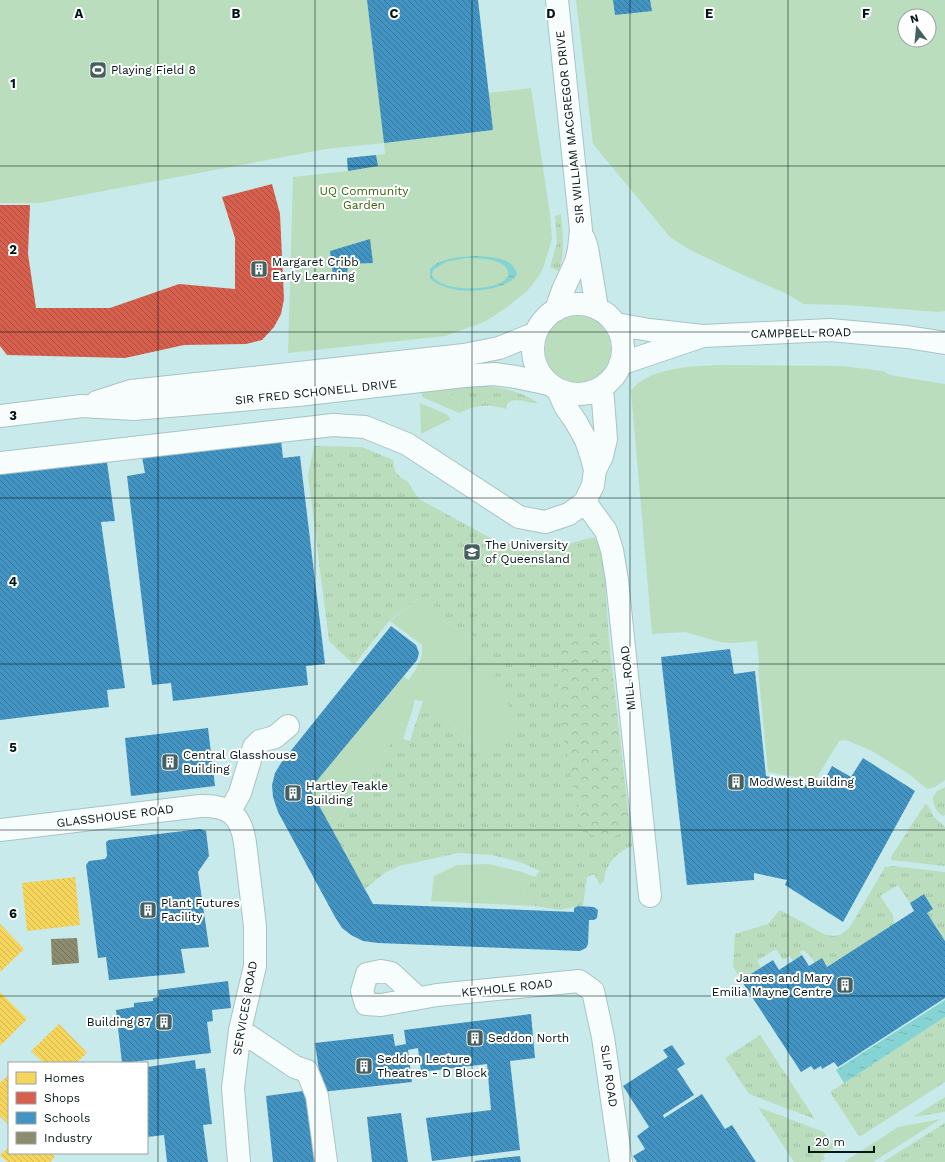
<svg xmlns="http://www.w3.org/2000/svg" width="945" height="1162" viewBox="0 0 945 1162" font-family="'Work Sans',sans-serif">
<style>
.grass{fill:url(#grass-tufts)}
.forest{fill:url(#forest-crowns)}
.green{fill:#badebd;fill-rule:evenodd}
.water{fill:url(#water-ripples);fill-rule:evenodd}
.homes{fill:url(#homes-back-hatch)}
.shops{fill:url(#shops-back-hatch)}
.schools{fill:url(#schools-back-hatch)}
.industry{fill:url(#industry-back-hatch)}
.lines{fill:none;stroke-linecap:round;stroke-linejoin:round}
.minor-casing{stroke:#a9c4c4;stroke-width:24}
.minor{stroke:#f7fcfc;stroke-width:22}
.grid{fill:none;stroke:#001515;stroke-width:1;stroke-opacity:0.55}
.labels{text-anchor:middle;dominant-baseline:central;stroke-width:4;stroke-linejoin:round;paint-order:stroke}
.poi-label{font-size:12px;fill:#001515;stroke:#fff;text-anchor:start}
.street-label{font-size:12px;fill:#001515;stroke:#fff}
.park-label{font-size:12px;fill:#37630b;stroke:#fff}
.grid-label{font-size:13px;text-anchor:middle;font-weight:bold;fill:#001515;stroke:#fff;stroke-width:4;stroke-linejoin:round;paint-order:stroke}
</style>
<defs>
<pattern id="grass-tufts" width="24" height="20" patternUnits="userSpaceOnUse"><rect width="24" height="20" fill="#badebd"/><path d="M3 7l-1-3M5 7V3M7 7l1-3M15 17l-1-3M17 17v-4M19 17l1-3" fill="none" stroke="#9ebea2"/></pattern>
<pattern id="forest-crowns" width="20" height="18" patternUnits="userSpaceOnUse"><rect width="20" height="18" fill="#badebd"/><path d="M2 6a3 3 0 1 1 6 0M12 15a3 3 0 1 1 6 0" fill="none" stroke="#9ebea2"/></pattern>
<pattern id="water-ripples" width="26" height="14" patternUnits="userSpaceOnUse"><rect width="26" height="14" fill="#85d4d3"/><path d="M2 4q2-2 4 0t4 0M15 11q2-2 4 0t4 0" fill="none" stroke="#71b5b4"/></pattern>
<pattern id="homes-back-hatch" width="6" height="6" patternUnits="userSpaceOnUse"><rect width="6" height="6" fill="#f6d55c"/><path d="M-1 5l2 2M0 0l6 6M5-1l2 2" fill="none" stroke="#d1b64f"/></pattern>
<pattern id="shops-back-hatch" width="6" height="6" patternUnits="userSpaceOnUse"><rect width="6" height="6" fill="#d6604d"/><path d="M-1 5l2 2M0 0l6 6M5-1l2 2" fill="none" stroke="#ab4e3f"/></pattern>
<pattern id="schools-back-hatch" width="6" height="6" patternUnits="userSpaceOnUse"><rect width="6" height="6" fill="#4393c3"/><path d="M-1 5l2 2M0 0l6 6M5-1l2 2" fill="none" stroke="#36779d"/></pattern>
<pattern id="industry-back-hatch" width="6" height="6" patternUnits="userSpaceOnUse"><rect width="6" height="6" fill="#8c8c6e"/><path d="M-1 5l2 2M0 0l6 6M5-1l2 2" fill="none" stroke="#707159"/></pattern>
</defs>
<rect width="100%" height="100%" fill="#c8eaea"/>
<path class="grass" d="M561,214C563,234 565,252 559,271L550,267L557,243L555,216Z
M480,385C501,388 521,390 538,403C527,405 516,394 506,405L507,409C493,405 480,404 466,410V407L451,395L444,386Z
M314,446L362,447L393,460L395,471L401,478L407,481L419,499L498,542L544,550L594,537L603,550L609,640L581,637L606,840L630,828L632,846C618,852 610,859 605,874C604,879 604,882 600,885L594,874L587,877L583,905L560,910L535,906L523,890L540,871L520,862L492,855L458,853L399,866L386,872L365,889L332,830L392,741L401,738L410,741L423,701L484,751L477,638L442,621L420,598L389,621L354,665L329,641L308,475Z
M945,787V815L943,816C936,813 933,804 933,797L937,791Z
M925,804L928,805L934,817L945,827V866L891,860V857Z
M893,866L945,872V941L927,913L933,909L924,894L910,903L898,885L880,896L893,915L894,924L827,967L822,958L815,963L808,953L807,954L804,950L800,952L802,955L793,961L790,956L783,960L776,949L757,961L761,967L741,980L733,966L735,934L768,924L780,910L824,934L833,936L840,935L849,928L853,922L885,867Z
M945,1017V1082L861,1136L858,1135L830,1092Z
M760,1035L815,1119L749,1094L725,1058Z
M945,1097V1112L913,1117Z
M758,1107L824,1132L834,1148L823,1155L825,1159L820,1162H794Z
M945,1123V1162H883Z"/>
<path class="forest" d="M581,637L609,640L630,828L606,840L582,831L558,708V653Z"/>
<path class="green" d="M0,0H367L384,143L493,130L488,93L531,88L550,214L552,239L544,266L539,276L527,291L506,308L486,321L445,336L288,353L293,177L348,171L347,158L385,154L384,143L326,149L40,203H0Z
M576,0H945V311L939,312L846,305L804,304L785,293L743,275L690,250L670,237L593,144ZM905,16H929V40H905Z
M545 349a33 33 0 1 1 66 0a33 33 0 1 1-66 0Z
M719,365L842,366L883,371L890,375L945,384V780L935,787L927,789L909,774L872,751L846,740L839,741L815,781L768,772L758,670L759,666L757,641L732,643L720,642L685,632L652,634L631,391C646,368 693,366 719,365Z
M444,386L451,395L466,407V410L459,413L422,397V388Z
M420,403L446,414L451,419L421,434Z
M420,598L433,603L442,621L477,638L515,719L510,737L492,750L484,751L423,701L414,700V705L403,739L401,738L392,741L332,830L310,789L404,676L409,680C416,669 424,659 422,645L390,621Z
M489,864L522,872L535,877L523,890L535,906L431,901L434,876L457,865Z
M941,1119L873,1162H844L898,1127Z"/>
<path class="water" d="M472,256C486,256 515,256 517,275C502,295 446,296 430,278V269C440,258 458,257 472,256ZM466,258C477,258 505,258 508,272C509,276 506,279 502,282C487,291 444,292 432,276L433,270L446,262Z
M945,1000V1017L844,1083L836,1070Z"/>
<path class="homes" d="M75,877L80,925L27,931L22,883Z
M0,924L24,949L0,972Z
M0,992L27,1019L1,1045L0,1044Z
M59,1024L87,1053L76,1063H44L31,1051Z
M9,1074V1125L0,1116V1083Z
M9,1147V1153H51L55,1157L50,1162H7L0,1155Z"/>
<path class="shops" d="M272,184L280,214L284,299L281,314L274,327L262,340L246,344L184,345L125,358L7,355L0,346V205H30L28,254L36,308H110L179,284L235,289V238L222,197Z"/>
<path class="schools" d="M367,0H478L493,130L384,143Z
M613,0H650L652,11L615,15Z
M376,155L378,166L348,171L347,158Z
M370,239L373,263L348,264L347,276L333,275L330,251Z
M281,440L283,458L300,456L325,664L306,666L308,685L173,701L171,683L152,685L127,476L145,473L142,457Z
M107,462L115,521L101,522L125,688L107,690L109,707L0,720V473Z
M391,626L416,645L419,653L417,660L310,789L373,904L574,912V908L578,906L594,907L598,910L597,918L594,920H589L588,944L586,948L580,951L378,943L363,941L351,935L342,928L335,917L278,812L273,797L272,785L275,773L281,763Z
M730,649L734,674L755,671L766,776L820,788L832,766L851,777L863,758L915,791L843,922L785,885L787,880L754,873V880L687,885L661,657Z
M208,728L215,786L131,796L125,738Z
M200,829L206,831L209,856L198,872L209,947L181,949L185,973L109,980L106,957L98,958L86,865L89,861L105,859L107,856L106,842L109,840Z
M924,894L933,909L927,913L945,941V998L838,1067L834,1062L822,1069L821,1066L814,1070L811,1066L801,1072L741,980L773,960L779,970L802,955L809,966L822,958L827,967L914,911L910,903Z
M228,981L231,1008L212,1010L213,1021L207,1022L211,1053L122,1063L116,1010L134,1007V1003L153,1001V998L159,997L158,990Z
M531,1014L535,1058L510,1061L520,1150L432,1161L426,1118L491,1110L487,1064L421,1072L418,1048L408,1050L412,1082L322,1092L315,1043L393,1034L395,1046L406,1044L404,1030Z
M672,1045L685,1064L677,1069L694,1095L663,1115L664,1118L702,1094L725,1129L732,1125L756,1162H637L633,1156L645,1149L637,1136L649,1127L623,1086L668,1057L663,1050Z
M195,1060L196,1069L205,1068L212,1124L203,1125L208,1162H167L164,1135L147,1137V1067Z
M311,1090L319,1162H273L266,1096Z
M401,1113L408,1162H372L367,1117Z
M520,1156L521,1162H475V1161Z"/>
<path class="industry" d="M77,938L79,963L52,965L51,939Z"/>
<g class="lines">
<defs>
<path id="minor" d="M584,239L587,248L597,308
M533 349a45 45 0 1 1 90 0a45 45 0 1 1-90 0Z
M556,310L563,290L576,262L579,249L581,230L557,0
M616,324L649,330L703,336L830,330L907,337L945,343
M620,364L700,337
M97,402L131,391L464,355L499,348L536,333
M0,416L82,406L134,409L298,395L464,376L494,374L516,377L549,384
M0,463L333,425L365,427L407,444L519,517L545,522L569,514L585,502L593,485L595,470L592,458L586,440L576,422L565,406L558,390
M595,470L602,456L606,439L602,387
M585,502L606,531L612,550L617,580L650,896
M230,811L240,793L254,747L260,741L275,737L288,726
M0,830L200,806C228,805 241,814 245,843L255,926V966L240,1030L233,1088L239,1162
M418,998L391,973L381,971L367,974L362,991L366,1004L381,1005L437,995L579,981L593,991L603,1037L621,1162
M240,1030L295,1067L307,1071L317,1096L326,1162"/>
</defs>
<use href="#minor" class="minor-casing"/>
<use href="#minor" class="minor"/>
</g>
<path class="grid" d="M158,0V1162M315,0V1162M472,0V1162M630,0V1162M788,0V1162M0,166H945M0,332H945M0,498H945M0,664H945M0,830H945M0,996H945"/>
<defs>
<symbol id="stadium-square" viewBox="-11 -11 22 22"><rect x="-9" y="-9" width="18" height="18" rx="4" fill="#466060" stroke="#fff"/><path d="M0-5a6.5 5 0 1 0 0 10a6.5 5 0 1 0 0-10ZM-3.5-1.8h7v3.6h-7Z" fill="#fff"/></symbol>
<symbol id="building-square" viewBox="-11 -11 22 22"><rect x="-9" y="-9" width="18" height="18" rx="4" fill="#466060" stroke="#fff"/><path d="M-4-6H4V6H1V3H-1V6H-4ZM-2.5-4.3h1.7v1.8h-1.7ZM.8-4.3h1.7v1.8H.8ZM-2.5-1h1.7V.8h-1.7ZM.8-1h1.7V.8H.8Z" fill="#fff"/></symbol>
<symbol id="university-square" viewBox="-11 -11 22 22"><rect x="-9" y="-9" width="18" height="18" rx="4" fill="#466060" stroke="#fff"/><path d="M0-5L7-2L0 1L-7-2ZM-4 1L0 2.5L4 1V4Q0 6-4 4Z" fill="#fff"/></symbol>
</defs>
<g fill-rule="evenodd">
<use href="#stadium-square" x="88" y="60" width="20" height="20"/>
<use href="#building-square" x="249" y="259" width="20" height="20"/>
<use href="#university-square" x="462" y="542" width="20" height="20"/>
<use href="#building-square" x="160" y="752" width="20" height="20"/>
<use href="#building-square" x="726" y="772" width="20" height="20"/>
<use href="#building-square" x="283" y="783" width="20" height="20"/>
<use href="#building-square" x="138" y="900" width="20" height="20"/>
<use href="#building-square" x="835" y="975" width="20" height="20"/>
<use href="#building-square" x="154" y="1012" width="20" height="20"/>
<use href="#building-square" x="465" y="1028" width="20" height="20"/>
<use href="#building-square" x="354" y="1056" width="20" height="20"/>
</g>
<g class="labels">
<g class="poi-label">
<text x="111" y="70">Playing Field 8</text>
<text x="272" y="262">Margaret Cribb<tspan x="272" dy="14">Early Learning</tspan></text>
<text x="485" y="545">The University<tspan x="485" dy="14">of Queensland</tspan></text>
<text x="183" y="755">Central Glasshouse<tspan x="183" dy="14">Building</tspan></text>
<text x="749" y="782">ModWest Building</text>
<text x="306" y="786">Hartley Teakle<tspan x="306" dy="14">Building</tspan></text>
<text x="161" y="903">Plant Futures<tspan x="161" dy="14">Facility</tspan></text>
<text x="832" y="978" text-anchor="end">James and Mary<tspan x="832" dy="14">Emilia Mayne Centre</tspan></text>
<text x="151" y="1022" text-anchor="end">Building 87</text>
<text x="488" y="1038">Seddon North</text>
<text x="377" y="1059">Seddon Lecture<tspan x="377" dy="14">Theatres - D Block</tspan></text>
</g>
<g class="street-label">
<text transform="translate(570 127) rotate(-96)">SIR WILLIAM MACGREGOR DRIVE</text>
<text transform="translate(801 333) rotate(-1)">CAMPBELL ROAD</text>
<text transform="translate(316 392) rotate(-6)">SIR FRED SCHONELL DRIVE</text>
<text transform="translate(628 678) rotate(-96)">MILL ROAD</text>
<text transform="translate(115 816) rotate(-7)">GLASSHOUSE ROAD</text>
<text transform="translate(507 988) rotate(-6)">KEYHOLE ROAD</text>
<text transform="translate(245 1008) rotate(-80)">SERVICES ROAD</text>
<text transform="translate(609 1076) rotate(82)">SLIP ROAD</text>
</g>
<g class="park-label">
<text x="364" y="191">UQ Community<tspan x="364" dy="14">Garden</tspan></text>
</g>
</g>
<g class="grid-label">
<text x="79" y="18">A</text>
<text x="236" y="18">B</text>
<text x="394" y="18">C</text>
<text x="551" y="18">D</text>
<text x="709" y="18">E</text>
<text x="866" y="18">F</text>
<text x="13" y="88">1</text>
<text x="13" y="254">2</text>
<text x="13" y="420">3</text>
<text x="13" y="586">4</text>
<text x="13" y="752">5</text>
<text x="13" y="918">6</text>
</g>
<rect x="8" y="1062" width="140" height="92" fill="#ffffff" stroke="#99a1a1"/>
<rect x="16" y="1072" width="20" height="12" fill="#f6d55c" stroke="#99a1a1"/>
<text x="44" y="1082" font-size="12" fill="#001515">Homes</text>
<rect x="16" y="1092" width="20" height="12" fill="#d6604d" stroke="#99a1a1"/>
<text x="44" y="1102" font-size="12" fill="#001515">Shops</text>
<rect x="16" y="1112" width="20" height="12" fill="#4393c3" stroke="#99a1a1"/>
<text x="44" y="1122" font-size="12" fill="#001515">Schools</text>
<rect x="16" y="1132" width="20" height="12" fill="#8c8c6e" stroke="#99a1a1"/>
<text x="44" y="1142" font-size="12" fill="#001515">Industry</text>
<g transform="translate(917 28) rotate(344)"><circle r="19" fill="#ffffff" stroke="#99a1a1"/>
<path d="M0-3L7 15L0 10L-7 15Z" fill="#466060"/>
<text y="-6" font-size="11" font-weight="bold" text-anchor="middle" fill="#001515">N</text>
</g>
<path d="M809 1146v6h65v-6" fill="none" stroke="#001515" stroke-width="2"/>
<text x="815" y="1146" font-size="12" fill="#001515" stroke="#ffffff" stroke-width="3" paint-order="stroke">20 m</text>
</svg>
